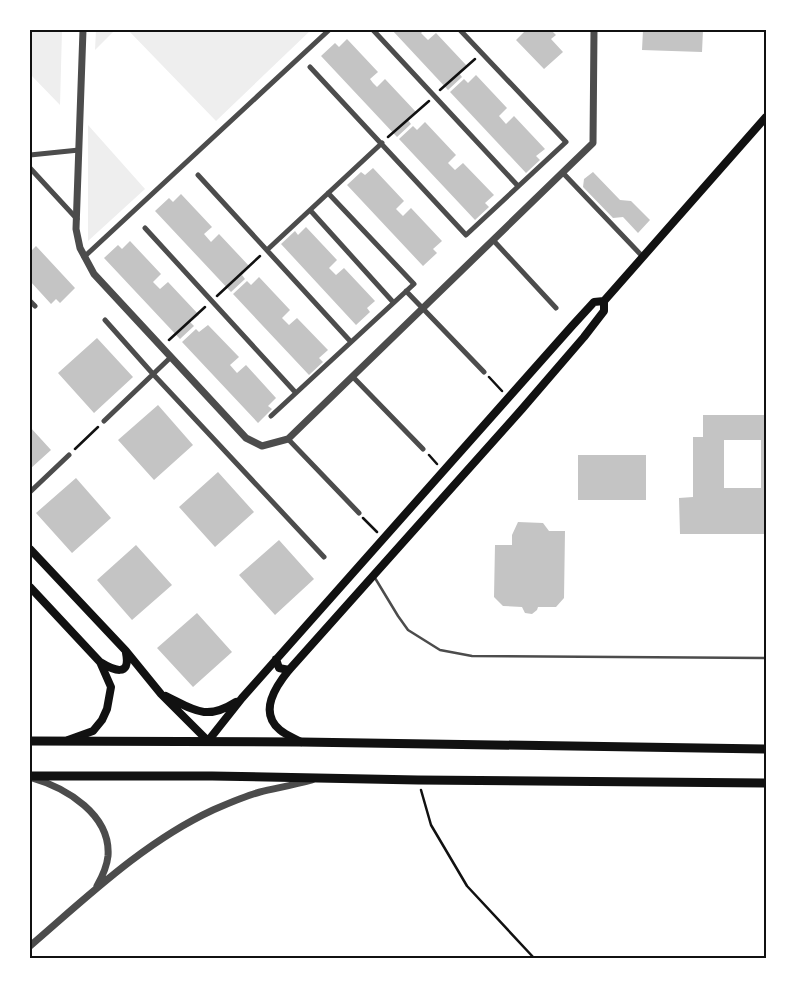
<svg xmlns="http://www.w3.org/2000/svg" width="796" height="988" viewBox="0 0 796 988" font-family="Barlow,sans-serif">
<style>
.green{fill:#eee}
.building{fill:#c4c4c4;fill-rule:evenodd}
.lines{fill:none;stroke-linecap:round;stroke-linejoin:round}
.path{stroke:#111;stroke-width:2.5}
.service{stroke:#4c4c4c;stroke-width:2.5}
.minor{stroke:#4c4c4c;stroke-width:5}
.tertiary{stroke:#4c4c4c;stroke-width:7}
.secondary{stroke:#111;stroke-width:8}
.trunk{stroke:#111;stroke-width:9}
.neatline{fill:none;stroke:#111;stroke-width:2}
</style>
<rect width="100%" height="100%" fill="#fff"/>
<path class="green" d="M30,30H62L60,105L30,74Z
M96,30H115L95,50Z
M128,30H311L216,121Z
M88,125L145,189L88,241Z"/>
<path class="building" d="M392,30H424L421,33L428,40L436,33L467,66L459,73L462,77L448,90Z
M526,30H542L545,32L547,30H551L556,35L551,39L563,52L544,69L516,40Z
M643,30H703L702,52L642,50Z
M347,39L378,72L370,79L373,83L377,87L385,79L416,112L408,120L411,124L397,137L321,56L335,43L339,47Z
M476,75L507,108L499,116L506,124L514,116L545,149L536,156L540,160L526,173L450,92L464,79L468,83Z
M425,122L456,155L448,163L455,170L463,163L494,195L485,203L489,207L475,220L399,139L413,126L417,130Z
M373,168L404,201L396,209L403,216L411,208L442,241L433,249L437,253L423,266L347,185L361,172L365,175Z
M593,172L620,200L631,201L650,220L638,233L623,217L613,218L583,187L584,179Z
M181,194L212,227L204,234L211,242L219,234L250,267L242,275L245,279L231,292L155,211L169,198L173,202Z
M306,227L337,260L329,268L336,275L344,268L375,301L367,308L370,312L356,325L281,244L295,231L298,235Z
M130,241L161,274L153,282L160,289L168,282L199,315L190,322L194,326L180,339L104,258L118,245L122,249Z
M36,246L75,288L60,303L56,299L51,304L30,281V252Z
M259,277L290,310L282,318L289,325L297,318L328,350L319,358L323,362L309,375L233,294L247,281L251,285Z
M208,325L239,357L230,365L237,373L246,365L276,398L268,406L272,409L258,423L182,342L196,329L199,332Z
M97,338L133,377L94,413L58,373Z
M158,405L193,445L154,480L118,440Z
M703,415H766V534H680L679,498L693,497V437H703ZM724,440H761V488H724Z
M30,427L51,450L30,469Z
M578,455H646V500H578Z
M218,472L254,512L215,547L179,507Z
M76,478L111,518L72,553L36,513Z
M518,522L543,523L549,531H565L564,598L556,607H538L537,610L532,614L525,613L522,607L503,606L494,597L495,545H512V535Z
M279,540L314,579L275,615L239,575Z
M136,545L172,585L132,620L97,580Z
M197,613L232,652L193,687L157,648Z"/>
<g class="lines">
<path class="path" d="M440,90L475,59
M388,137L429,101
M217,296L260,256
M169,340L205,307
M489,377L502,391
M75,449L98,427
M429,455L437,464
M363,518L377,532
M421,790L431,825L467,886L534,958"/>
<path class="service" d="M375,578L398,616L408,630L440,650L472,656L766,658"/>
<path class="minor" d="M373,30L518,186
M310,67L466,235L566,142L460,30
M30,155L79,150
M30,168L77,219
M563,173L643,257
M198,175L351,342
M310,210L393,302
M145,228L296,393
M493,240L556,308
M267,250L382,143
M84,257L329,30
M406,291L484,372
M30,301L35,306
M105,320L153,374L324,557
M353,377L423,449
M271,416L414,284L328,193
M104,421L171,357
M288,439L359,513
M30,492L69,455"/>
<path class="tertiary" d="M83,30L76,229L80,248L94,274L246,438L262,446L288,439L593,143L594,30
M32,778C67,788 111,815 108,856C107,866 102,877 97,886
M30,946C87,897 144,842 213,810C227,804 245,796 260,792C277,788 294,785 312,780"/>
<path class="secondary" d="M30,549L126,651L161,694L208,741L242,698L572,326L594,302L604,301
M30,587L100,662L111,687L107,709L102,720L93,731L68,740
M276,659L279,668L289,670
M100,662C113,670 131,678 126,653
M166,696C194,710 206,721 236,702
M301,742C294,738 286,735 280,730C258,712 276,686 289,670L522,409L584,337L604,311V301L766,117"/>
<path class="trunk" d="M30,741L301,742L766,749
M30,776H212L418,780L766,783"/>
</g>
<rect width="796" height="988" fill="none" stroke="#ffffff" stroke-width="62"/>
<rect x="31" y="31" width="734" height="926" class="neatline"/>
</svg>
